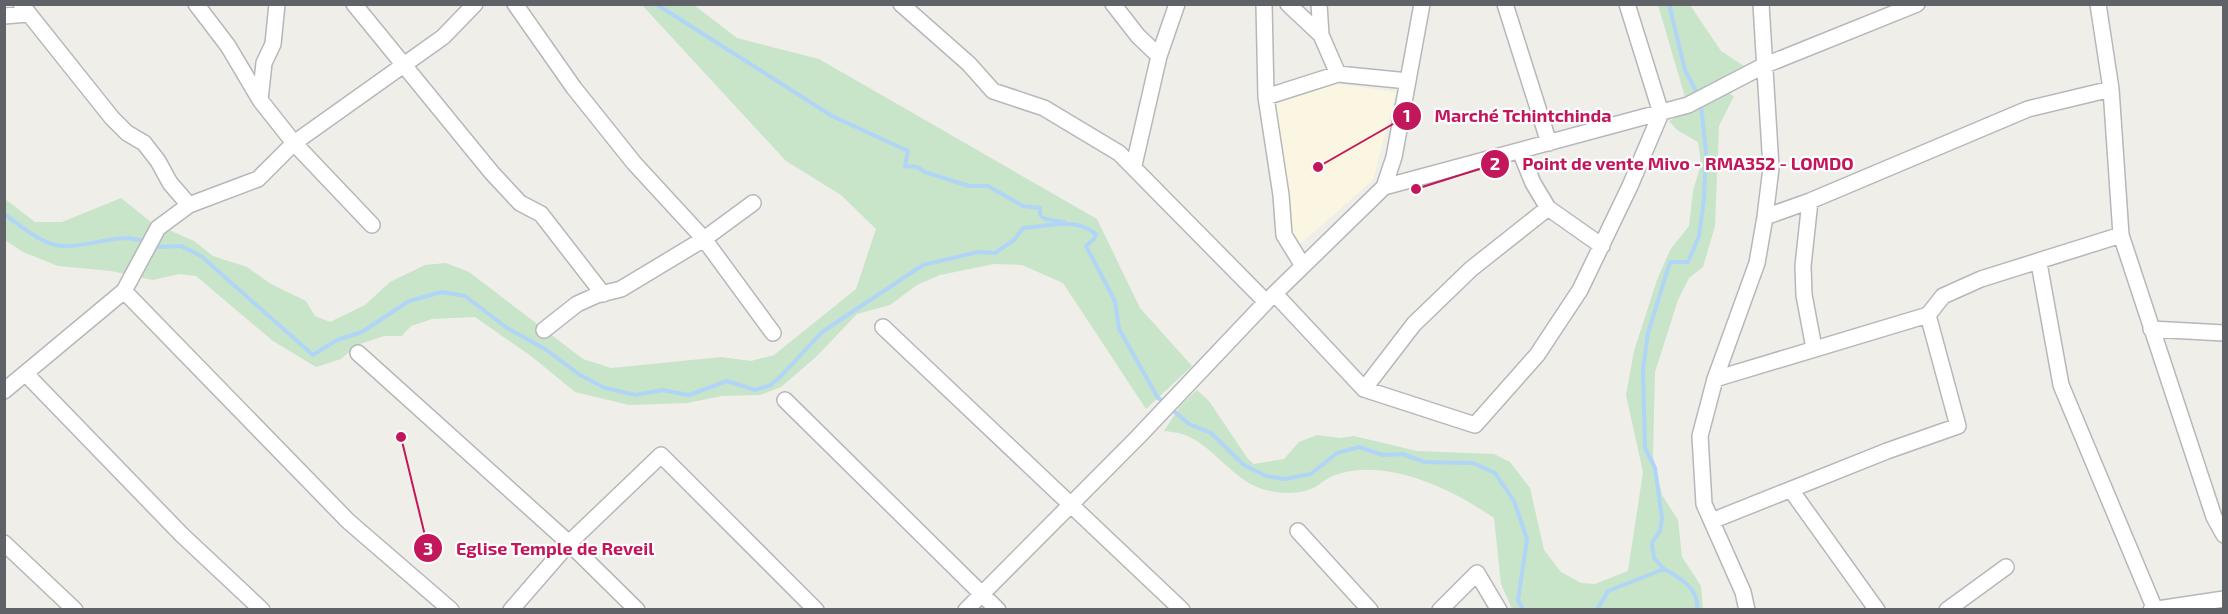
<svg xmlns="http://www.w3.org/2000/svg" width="2228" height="614" viewBox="0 0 2228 614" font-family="'Exo 2',sans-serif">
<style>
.commercial{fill:#fbf6e2}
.green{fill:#c8e4c9}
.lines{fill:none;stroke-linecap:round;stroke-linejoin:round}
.stream{stroke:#b1d5f7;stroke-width:4}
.minor-casing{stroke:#b5b7bb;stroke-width:18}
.minor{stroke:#fff;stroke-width:15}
.leader{fill:none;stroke:#c2185b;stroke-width:2}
.callout-dot{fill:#c2185b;stroke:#fff;stroke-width:2}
.mark-label{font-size:18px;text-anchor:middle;font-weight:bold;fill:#fff}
.callout-label{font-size:18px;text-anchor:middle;font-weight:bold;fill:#c2185b;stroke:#fff;stroke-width:4.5;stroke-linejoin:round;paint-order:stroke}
</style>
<rect width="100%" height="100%" fill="#f0eee8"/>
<path class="commercial" d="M1339,84L1396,92L1373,180L1300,244L1290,233L1273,102Z"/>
<path class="green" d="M642,5H694L737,38L819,59L1097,219L1140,308L1192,366L1146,409L1063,283L1022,265L994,264L940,275L917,285L890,305L857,314L816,357L781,387L760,395L722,396L687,403L629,405L575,392L531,356L475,317L432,319L411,326L402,336H384L357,345L341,359L316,367L273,341L196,276L179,274L153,280L111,271L58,266L23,252L5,240V199L35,222H62L121,198L151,222L194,241L213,256L247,267L271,284L306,301L315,316L330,322L365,305L390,282L425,265L446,263L469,272L583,359L611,368L721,357L751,361L774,355L856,289L876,229L841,195L786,161Z
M1658,5H1690L1721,51L1744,66L1685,97Z
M1728,93L1734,96L1719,126L1715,226L1703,267L1689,278L1678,300L1655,372L1653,456L1662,495L1678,520L1682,557L1701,586L1703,609H1512L1501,584L1494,518C1452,489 1387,457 1335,475C1326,478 1319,486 1311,489C1298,494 1280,494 1266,490C1233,482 1212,443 1182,434C1177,432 1170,432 1164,431L1180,406L1197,390L1209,401L1248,459L1254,464L1284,459L1299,442L1317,435L1340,438L1354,436L1417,451L1494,454L1510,462L1530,488L1544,550L1561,572L1581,583L1595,584L1628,571L1643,472L1626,395L1634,351L1657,280L1670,250L1689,226L1693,191L1701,164L1698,142L1677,130L1669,121Z"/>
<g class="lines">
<path class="stream" d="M656,4L832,116L908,151L905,166L917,167L925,172L969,186H988L1023,206L1040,208V215L1045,219L1064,222
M1669,4L1685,70L1699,97
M4,214C20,225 42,245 62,246C91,248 118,231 146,242
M153,245L160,247L181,246L201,256L313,355L337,340L362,332L409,301L442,292L465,296L507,328L545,349L580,375L605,388L636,395L662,390L689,395L727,381L755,390L771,385L782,375L822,332L923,265L978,252L995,253L1014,240L1023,228C1049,227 1073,216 1096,234L1094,239L1086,246L1115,301L1119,329L1158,398L1164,402
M1169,407L1189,424L1211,433L1244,465L1266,476L1285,479L1311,474L1337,453L1359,447L1383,455L1402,454L1425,462L1473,463L1495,473L1514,501L1527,539L1518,600L1523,610
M1664,569L1654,558L1652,543L1660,531L1662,518L1655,468L1645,448L1643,369L1648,333L1670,262H1688L1699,236L1704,199L1706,153L1701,104
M1597,610L1608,591L1664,569C1679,577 1700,589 1697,610"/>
<defs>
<path id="minor" d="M21,4L112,118L127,133L144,143L158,161L170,183L189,205
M196,4L228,46L260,100L294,143L372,225
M354,4L492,173L520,203L541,214L603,294
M515,4L574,88L634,163L704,239L773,333
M901,4L969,64L993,91L1044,108L1119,153L1266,302
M1113,4L1138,36L1159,56
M1264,4L1266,97L1281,195L1284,235L1303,266
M1288,4L1321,35
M1319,4L1321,35L1338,74
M1505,4L1549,143
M2098,4L2111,89L2121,235L2214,517L2224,535
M4,16L28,14
M1266,97L1338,74L1408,81
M260,100L264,63L273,44L277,4
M1520,151L1533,183L1548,208L1602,246
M1134,165L1159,56L1177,4
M1384,187L1688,105L1763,66L1917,4
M1810,201L1803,266L1804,295L1814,348
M1765,217L1810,201L2028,109L2111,89
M2039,263L2061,385L2154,607
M1275,294L1364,389L1475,425L1537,355L1580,290L1630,186L1661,113L1627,4
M883,327L1182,610
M2151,329L2224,333
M544,330L577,304L597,295L621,289L704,239L753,203
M358,353L569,543L637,610
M26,374L182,535L262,610
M1715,379L1928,315L1943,296L1981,279L2121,235
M1364,389L1414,324L1471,269L1548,208
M4,391L124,291
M785,400L998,610
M1791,490L1877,610
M1714,520L1887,451L1958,426L1928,315
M1298,531L1370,610
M4,543L75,610
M451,610L348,521L124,291L158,228L189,205L258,179L294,143L443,37L475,4
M511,610L569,543L661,455L816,610
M966,610L1138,437L1266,302L1384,187L1394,157L1422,4
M1440,610L1477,573L1499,610
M1747,610L1743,592L1704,504L1700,436L1715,379L1757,263L1765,217L1771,168L1761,4
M1947,610L2006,567
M2151,610L2224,599"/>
</defs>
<use href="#minor" class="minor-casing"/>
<use href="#minor" class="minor"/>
</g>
<path class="leader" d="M1318 167L1407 116M1416 189L1495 164M401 437L428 548"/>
<g class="callout-dot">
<circle cx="1318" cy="167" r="6"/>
<circle cx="1416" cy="189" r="6"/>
<circle cx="401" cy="437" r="6"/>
<circle cx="1407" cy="116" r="15"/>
<circle cx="1495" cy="164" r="15"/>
<circle cx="428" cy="548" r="15"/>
</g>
<g class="mark-label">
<text x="1407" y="122">1</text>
<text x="1495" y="170">2</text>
<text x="428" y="555">3</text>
</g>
<g class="callout-label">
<text x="1523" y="122">Marché Tchintchinda</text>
<text x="1688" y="170">Point de vente Mivo - RMA352 - LOMDO</text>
<text x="555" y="555">Eglise Temple de Reveil</text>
</g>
<rect width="2228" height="614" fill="none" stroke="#5f6266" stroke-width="12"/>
</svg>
